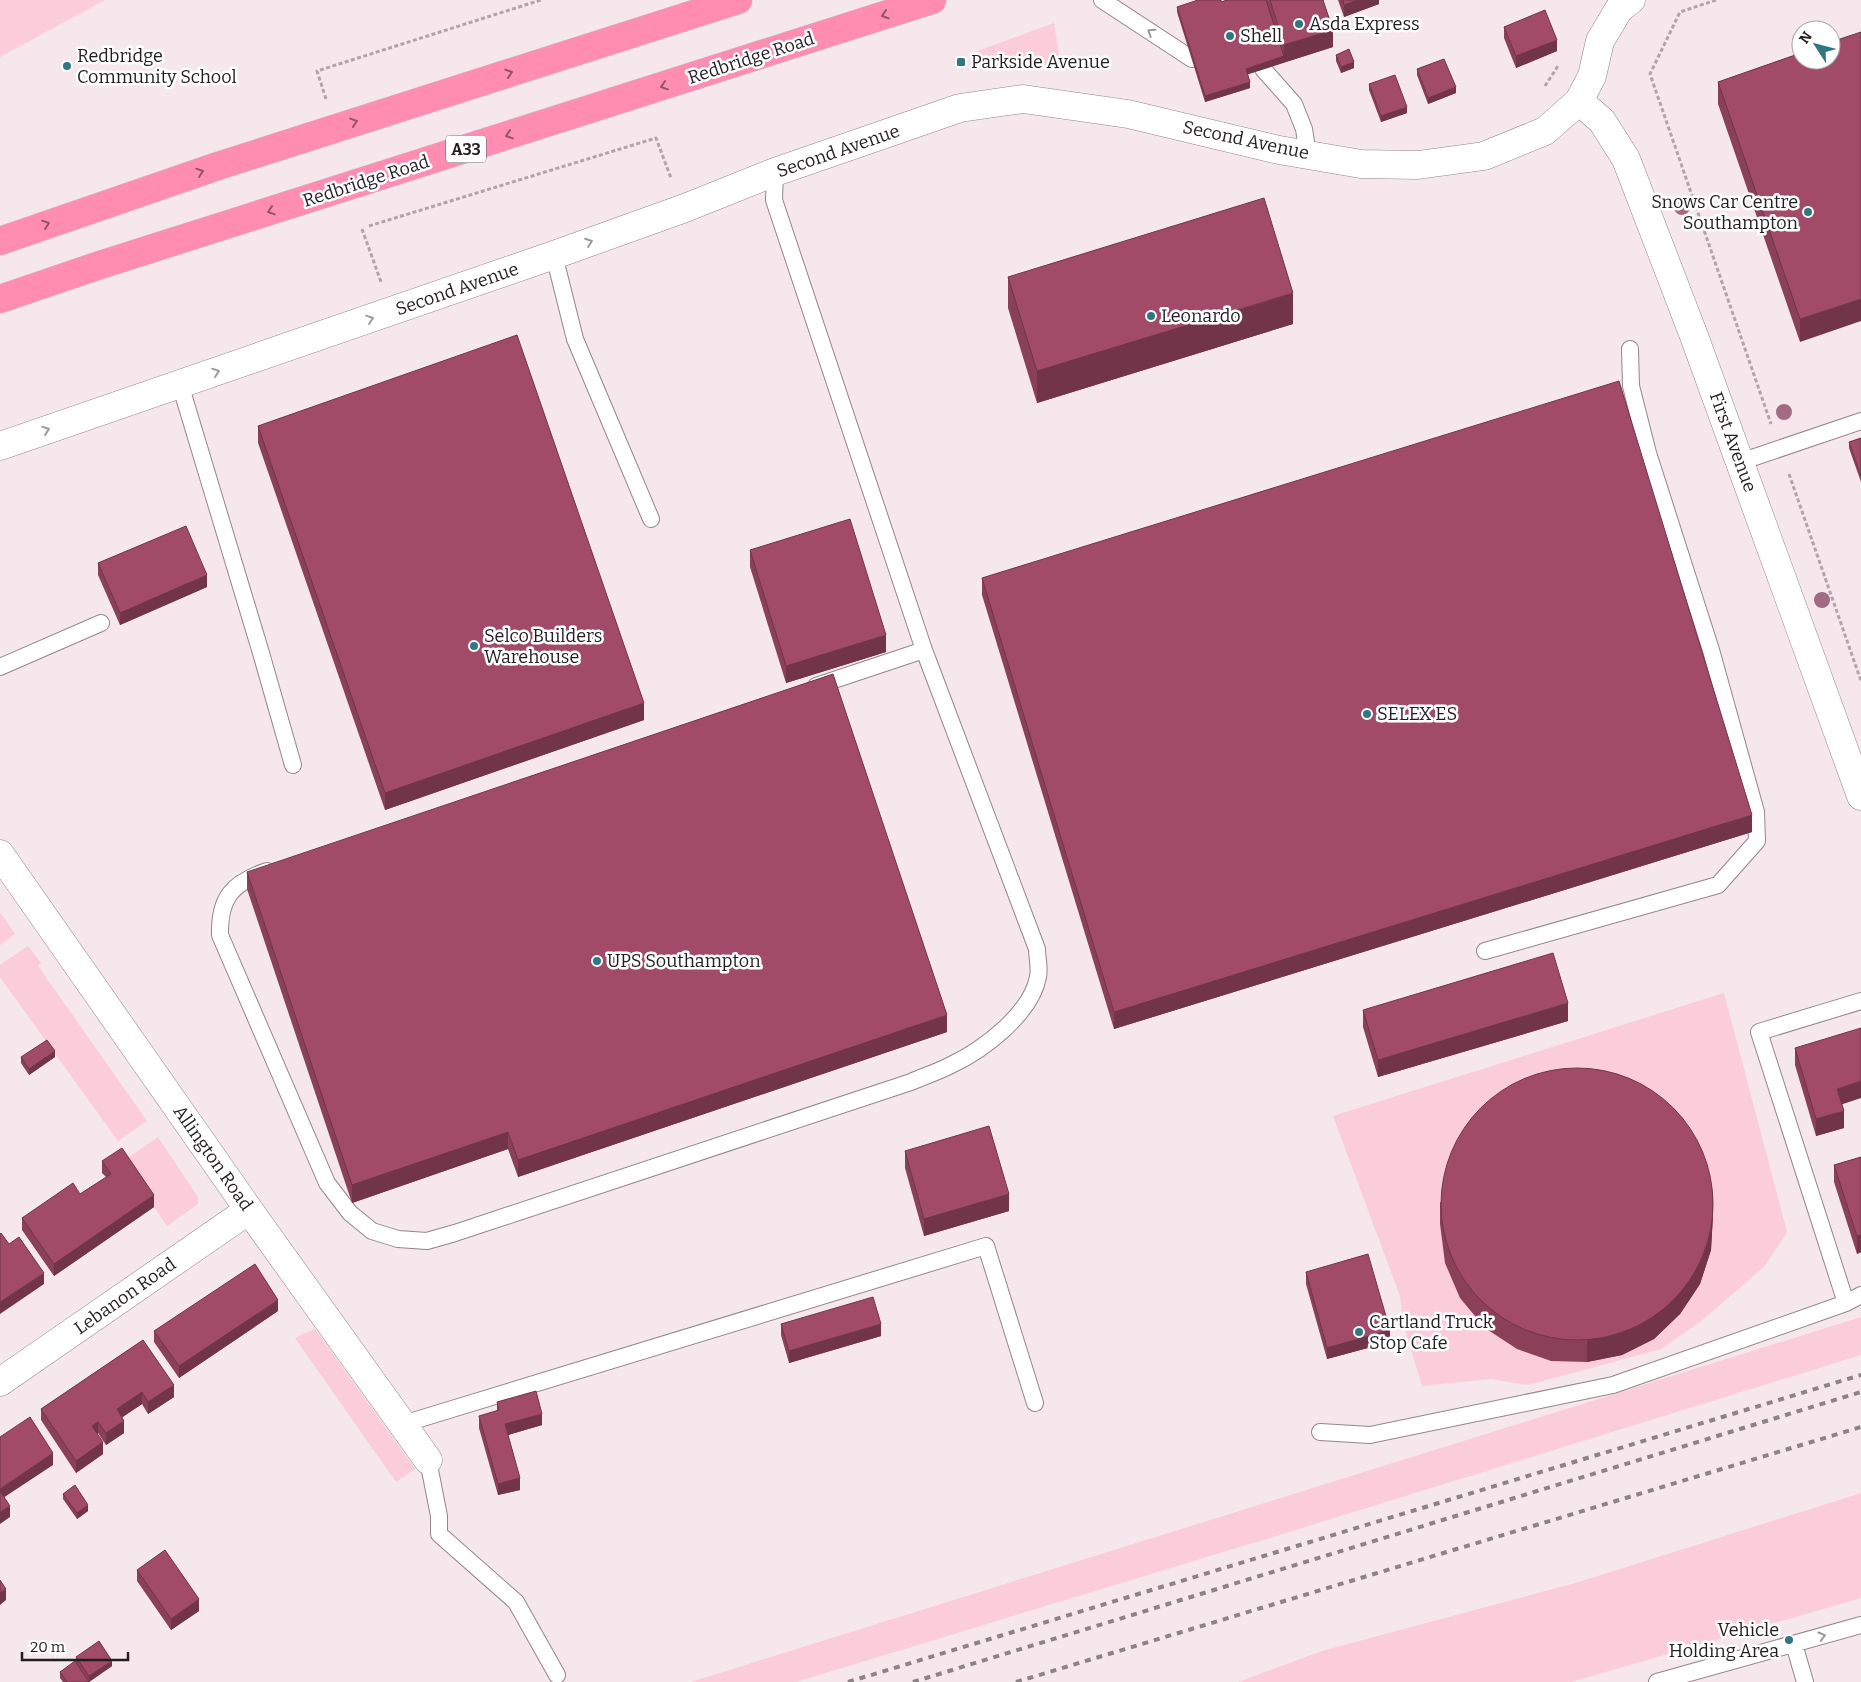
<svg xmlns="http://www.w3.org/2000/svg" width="1861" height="1682" viewBox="0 0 1861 1682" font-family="Bitter,serif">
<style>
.green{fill:#fbccd9}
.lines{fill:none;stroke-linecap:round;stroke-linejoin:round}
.lane-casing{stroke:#938689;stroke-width:18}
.street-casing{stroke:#938689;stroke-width:29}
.highway-casing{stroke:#cac9c9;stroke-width:29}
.path{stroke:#b1a5a9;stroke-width:3;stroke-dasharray:4 2.5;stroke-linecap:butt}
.lane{stroke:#fff;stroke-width:16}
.street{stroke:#fff;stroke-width:28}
.highway{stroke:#ff8db2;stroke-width:28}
.rail{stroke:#8c8385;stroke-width:4;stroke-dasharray:6 6;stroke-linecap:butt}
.tree{fill:#a16c83}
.wall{fill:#8a4059}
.shaded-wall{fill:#713449}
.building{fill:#a14b68;stroke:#713449}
.oneway{stroke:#905568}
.oneway2{stroke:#9c999a}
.poi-dot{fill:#317783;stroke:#fff;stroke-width:2}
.labels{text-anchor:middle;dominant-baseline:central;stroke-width:5;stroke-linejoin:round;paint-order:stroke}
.shield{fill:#fff;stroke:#646162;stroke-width:1}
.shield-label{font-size:16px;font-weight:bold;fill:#221d1e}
.poi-label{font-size:18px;fill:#221d1e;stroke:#fff;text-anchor:start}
.street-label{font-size:18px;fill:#221d1e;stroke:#fff}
</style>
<rect width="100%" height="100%" fill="#f5e7eb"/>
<path class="green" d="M0,0H105L0,57Z
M1054,23L1061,68L980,70L972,53Z
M0,912L15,934L0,945Z
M28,946L41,963L38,966L147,1121L118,1141L0,977V965Z
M1724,993L1787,1232L1765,1266L1700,1322L1661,1349L1528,1385L1491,1379L1422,1386L1403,1323L1400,1296L1333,1116Z
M158,1137L198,1197V1204L167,1226L123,1161Z
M1861,1317V1355L1289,1532L796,1682H691Z
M315,1329L415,1469L396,1482L295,1338Z
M1861,1493V1598L1571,1682H1238L1322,1651L1579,1582Z"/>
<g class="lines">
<defs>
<path id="lane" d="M1102,0L1192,59
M1263,69L1294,104L1304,129L1308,155
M554,255L575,339L651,519
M180,384L261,653L293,765
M1740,462L1861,421
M0,667L101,623
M816,686L924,650
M267,871C232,883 219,898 220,935L327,1183L350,1213L372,1231L398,1239L427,1241L455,1233L911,1082C924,1076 938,1072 951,1065C983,1050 1031,1014 1038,977C1040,968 1037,958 1037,949L924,650L774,200L775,172
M1485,951L1718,885L1757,841L1756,812L1711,650L1648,453L1631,386L1630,349
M1846,1303L1861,1295
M403,1424L986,1246L1035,1403
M1320,1432L1370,1435L1613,1385L1846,1303L1759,1032L1861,1001
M428,1460L439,1516V1534L516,1602L557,1675
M1794,1644L1805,1682
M1657,1682L1861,1625"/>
<path id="street" d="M1579,101L1602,121L1626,159L1694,336L1861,796
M0,446L554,255L685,208L775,172L960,108L1023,99L1128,114L1279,150L1361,164L1418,165L1484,156L1545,131L1579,101L1592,76L1600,41L1619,9L1631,0
M0,854L249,1210L428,1460
M0,1382L249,1210"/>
<path id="highway" d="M0,241L218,166L738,0
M0,299L97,266L932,0"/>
</defs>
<use href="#lane" class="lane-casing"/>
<use href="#street" class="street-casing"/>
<use href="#highway" class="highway-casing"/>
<path class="path" d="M1716,0L1680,12L1650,74L1771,424
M1545,86L1558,66
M326,99L317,71L541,0
M369,226L656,138L671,178
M362,229L381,282
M1789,474L1861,681"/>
<use href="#lane" class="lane"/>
<use href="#street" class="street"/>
<use href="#highway" class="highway"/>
<path class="rail" d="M848,1682L1861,1375
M913,1682L1861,1392
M1016,1682L1861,1427"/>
</g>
<g class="tree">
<circle cx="1682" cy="207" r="8"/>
<circle cx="1784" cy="412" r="8"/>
<circle cx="1822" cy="600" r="8"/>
</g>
<path class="wall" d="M1227,0H1323L1333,47L1247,74L1250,88L1205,102L1177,12V7L1221,2Z
M1338,0H1379V4L1344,17Z
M1504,27L1557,51L1516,68L1504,38Z
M1801,53L1800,342L1718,104V82Z
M1336,55L1354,68L1341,73L1336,61Z
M1417,69L1456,93L1428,104L1417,75Z
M1369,84L1407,113L1381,122L1369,90Z
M1008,277L1293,324L1037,403L1008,308Z
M258,426L644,720L385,810L258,443Z
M1861,438V482L1849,448V442Z
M750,550L886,652L786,683L750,567Z
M98,563L207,587L120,625L98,575Z
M982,578L1752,832L1114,1029L982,595Z
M247,872L947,1032L518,1177L508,1149L352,1203L247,889Z
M1363,1010L1568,1021L1378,1077L1363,1027Z
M1795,1048L1844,1128L1816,1136L1795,1065Z
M21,1057H55L29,1075L21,1063Z
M905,1151L1009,1211L924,1236L905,1168Z
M1861,1157V1252L1857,1254L1834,1182V1165Z
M102,1161L154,1207L54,1276L22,1230V1218L80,1194L106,1177L102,1173Z
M1440,1202L1713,1215L1711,1250L1700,1284L1680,1314L1654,1339L1622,1355L1587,1362L1551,1361L1517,1349L1485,1328L1460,1298L1445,1263L1440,1224Z
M1306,1272L1390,1342L1327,1359L1306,1284Z
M278,1311L179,1378L154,1342V1331Z
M781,1324L881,1336L789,1363L781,1335Z
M143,1340L174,1397L148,1414L142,1404L122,1417L124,1433L106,1445L98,1433L97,1434L103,1454L76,1473L41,1420V1409Z
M497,1402L542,1425L508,1435L520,1490L498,1495L479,1428V1416L497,1411Z
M63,1494L88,1511L77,1519L63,1499Z
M137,1570L199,1611L171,1630L137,1581Z
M76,1657L112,1666L89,1682H63L60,1678V1672L76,1662Z"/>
<path class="shaded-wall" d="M1358,0H1379V4L1344,17V5Z
M1333,30V47L1246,75V69L1284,56V45Z
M1557,40V51L1516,68V56Z
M1354,62V68L1341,73V67Z
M1250,82V88L1205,102V96Z
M1456,87V93L1428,104V98Z
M1407,107V113L1381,122V116Z
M1293,293V324L1037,403V371Z
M1861,299V321L1800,342V319Z
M207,575V587L120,625V613Z
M886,635V652L786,683V666Z
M644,703V720L385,810V793Z
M1752,815V832L1114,1029V1012Z
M1568,1003V1021L1378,1077V1060Z
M947,1015V1032L518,1177V1160Z
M55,1051V1057L29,1075V1069Z
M1861,1081V1098L1837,1106V1089Z
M1844,1111V1128L1816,1136V1119Z
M508,1132V1149L352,1203V1185Z
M1713,1192V1215L1711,1250L1700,1284L1680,1314L1654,1339L1622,1355L1587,1362V1340Z
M1009,1194V1211L924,1236V1219Z
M154,1195V1207L54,1276V1264Z
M1861,1235V1252L1857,1254V1236Z
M44,1273V1284L0,1314V1302Z
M278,1300V1311L179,1378V1366Z
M881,1324V1336L789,1363V1351Z
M1390,1330V1342L1327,1359V1348Z
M174,1385V1397L148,1414V1402Z
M142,1392V1404L117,1421V1409Z
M542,1414V1425L505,1436V1424Z
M124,1421V1433L106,1445V1433Z
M98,1422V1433L92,1438V1426Z
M103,1442V1454L76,1473V1461Z
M53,1453V1465L0,1500V1489Z
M520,1478V1490L498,1495V1484Z
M88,1505V1511L77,1519V1513Z
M10,1506V1517L0,1524V1512Z
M6,1589V1600L0,1605V1593Z
M199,1599V1611L171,1630V1619Z
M112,1661V1666L89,1682V1676Z"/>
<path class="building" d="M1198,0H1221V2L1227,0H1266L1284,56L1246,69L1250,82L1205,96L1177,7Z
M1270,0H1323L1333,30L1284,45Z
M1343,0H1358L1344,5Z
M1545,10L1557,40L1516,56L1504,27Z
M1861,32V299L1800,319L1718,82L1801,53V60H1831V42Z
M1349,49L1354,62L1341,67L1336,55Z
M1444,59L1456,87L1428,98L1417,69Z
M1395,75L1407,107L1381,116L1369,84Z
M1264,198L1293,293L1037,371L1008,277Z
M517,335L644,703L385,793L258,426Z
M1619,381L1752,815L1114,1012L982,578Z
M1861,438V476L1849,442Z
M850,519L886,635L786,666L750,550Z
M186,526L207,575L120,613L98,563Z
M833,674L947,1015L518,1160L508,1132L352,1185L247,872Z
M1553,953L1568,1003L1378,1060L1363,1010Z
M1861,1028V1081L1837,1089L1844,1111L1816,1119L1795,1048Z
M47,1040L55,1051L29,1069L21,1057Z
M1441 1204a136 136 0 1 1 272 0a136 136 0 1 1-272 0Z
M989,1126L1009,1194L924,1219L905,1151Z
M122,1148L154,1195L54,1264L22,1218L73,1183L80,1194L111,1174L102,1161Z
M1861,1157V1235L1857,1236L1834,1165Z
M1,1233L9,1244L19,1237L44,1273L0,1302V1234Z
M1368,1254L1390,1330L1327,1348L1306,1272Z
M255,1264L278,1300L179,1366L154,1331Z
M873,1297L881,1324L789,1351L781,1324Z
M143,1340L174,1385L148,1402L142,1392L117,1409L124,1421L106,1433L98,1422L92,1426L103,1442L76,1461L41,1409Z
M536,1391L542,1414L505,1424L520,1478L498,1484L479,1416L499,1410L497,1402Z
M30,1417L53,1453L0,1489V1437Z
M75,1485L88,1505L77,1513L63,1494Z
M0,1491L10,1506L0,1512Z
M165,1550L199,1599L171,1619L137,1570Z
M0,1580L6,1589L0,1593Z
M99,1641L112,1661L89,1676L76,1657Z
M75,1661L89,1682H67L60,1672Z"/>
<defs><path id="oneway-chevron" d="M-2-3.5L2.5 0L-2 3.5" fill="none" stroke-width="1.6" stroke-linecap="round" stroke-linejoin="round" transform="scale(1.25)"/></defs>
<g class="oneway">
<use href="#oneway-chevron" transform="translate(885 15) rotate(162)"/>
<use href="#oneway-chevron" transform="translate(509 73) rotate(-18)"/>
<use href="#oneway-chevron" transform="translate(664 86) rotate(162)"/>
<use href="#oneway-chevron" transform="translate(354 122) rotate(-18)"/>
<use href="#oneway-chevron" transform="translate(509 135) rotate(162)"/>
<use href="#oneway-chevron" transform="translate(200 172) rotate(-19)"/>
<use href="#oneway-chevron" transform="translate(271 211) rotate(162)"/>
<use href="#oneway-chevron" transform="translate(46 224) rotate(-19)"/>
</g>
<g class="oneway2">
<use href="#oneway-chevron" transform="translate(1151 32) rotate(-147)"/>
<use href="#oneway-chevron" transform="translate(589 242) rotate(-20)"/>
<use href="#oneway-chevron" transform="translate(370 319) rotate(-19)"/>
<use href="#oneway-chevron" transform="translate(216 372) rotate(-19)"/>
<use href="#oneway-chevron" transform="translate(46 430) rotate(-19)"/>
<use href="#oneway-chevron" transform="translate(1822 1636) rotate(-16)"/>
</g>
<g class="poi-dot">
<circle cx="1299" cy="24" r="5"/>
<circle cx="1230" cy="36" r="5"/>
<rect x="956" y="57" width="10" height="10" rx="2.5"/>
<circle cx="67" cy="66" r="5"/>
<circle cx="1808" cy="212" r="5"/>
<circle cx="1151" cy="316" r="5"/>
<circle cx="474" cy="646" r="5"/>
<circle cx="1367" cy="714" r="5"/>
<circle cx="597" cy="961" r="5"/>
<circle cx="1359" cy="1332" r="5"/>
<circle cx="1789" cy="1640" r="5"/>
</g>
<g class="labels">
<rect class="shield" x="446" y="135.5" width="40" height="27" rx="4"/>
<g class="shield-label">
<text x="466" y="149">A33</text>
</g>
<g class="poi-label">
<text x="1309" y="24">Asda Express</text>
<text x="1240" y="36">Shell</text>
<text x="77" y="56">Redbridge<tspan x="77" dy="21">Community School</tspan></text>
<text x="971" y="62">Parkside Avenue</text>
<text x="1798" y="202" text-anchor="end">Snows Car Centre<tspan x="1798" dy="21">Southampton</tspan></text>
<text x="1161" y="316">Leonardo</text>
<text x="484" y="636">Selco Builders<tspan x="484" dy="21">Warehouse</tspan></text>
<text x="1377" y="714">SELEX ES</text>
<text x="607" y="961">UPS Southampton</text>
<text x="1369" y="1322">Cartland Truck<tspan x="1369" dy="21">Stop Cafe</tspan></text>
<text x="1779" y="1630" text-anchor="end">Vehicle<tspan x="1779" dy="21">Holding Area</tspan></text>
</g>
<g class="street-label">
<text transform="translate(751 58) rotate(-18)">Redbridge Road</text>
<text transform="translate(1246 140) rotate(12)">Second Avenue</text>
<text transform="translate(838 151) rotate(-19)">Second Avenue</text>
<text transform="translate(366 181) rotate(-18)">Redbridge Road</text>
<text transform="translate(457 289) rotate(-19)">Second Avenue</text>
<text transform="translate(1733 442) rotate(70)">First Avenue</text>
<text transform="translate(213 1158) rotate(55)">Allington Road</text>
<text transform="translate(125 1296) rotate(-35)">Lebanon Road</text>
</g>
</g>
<g transform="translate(1816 45) rotate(306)"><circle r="24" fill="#ffffff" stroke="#a7a5a5"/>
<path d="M0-4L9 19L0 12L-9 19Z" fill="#317783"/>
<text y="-8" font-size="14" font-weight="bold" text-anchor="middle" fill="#221d1e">N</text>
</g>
<path d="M22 1652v8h106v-8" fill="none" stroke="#221d1e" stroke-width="2.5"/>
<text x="30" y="1652" font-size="15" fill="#221d1e" stroke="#ffffff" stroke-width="4" paint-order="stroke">20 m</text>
</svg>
